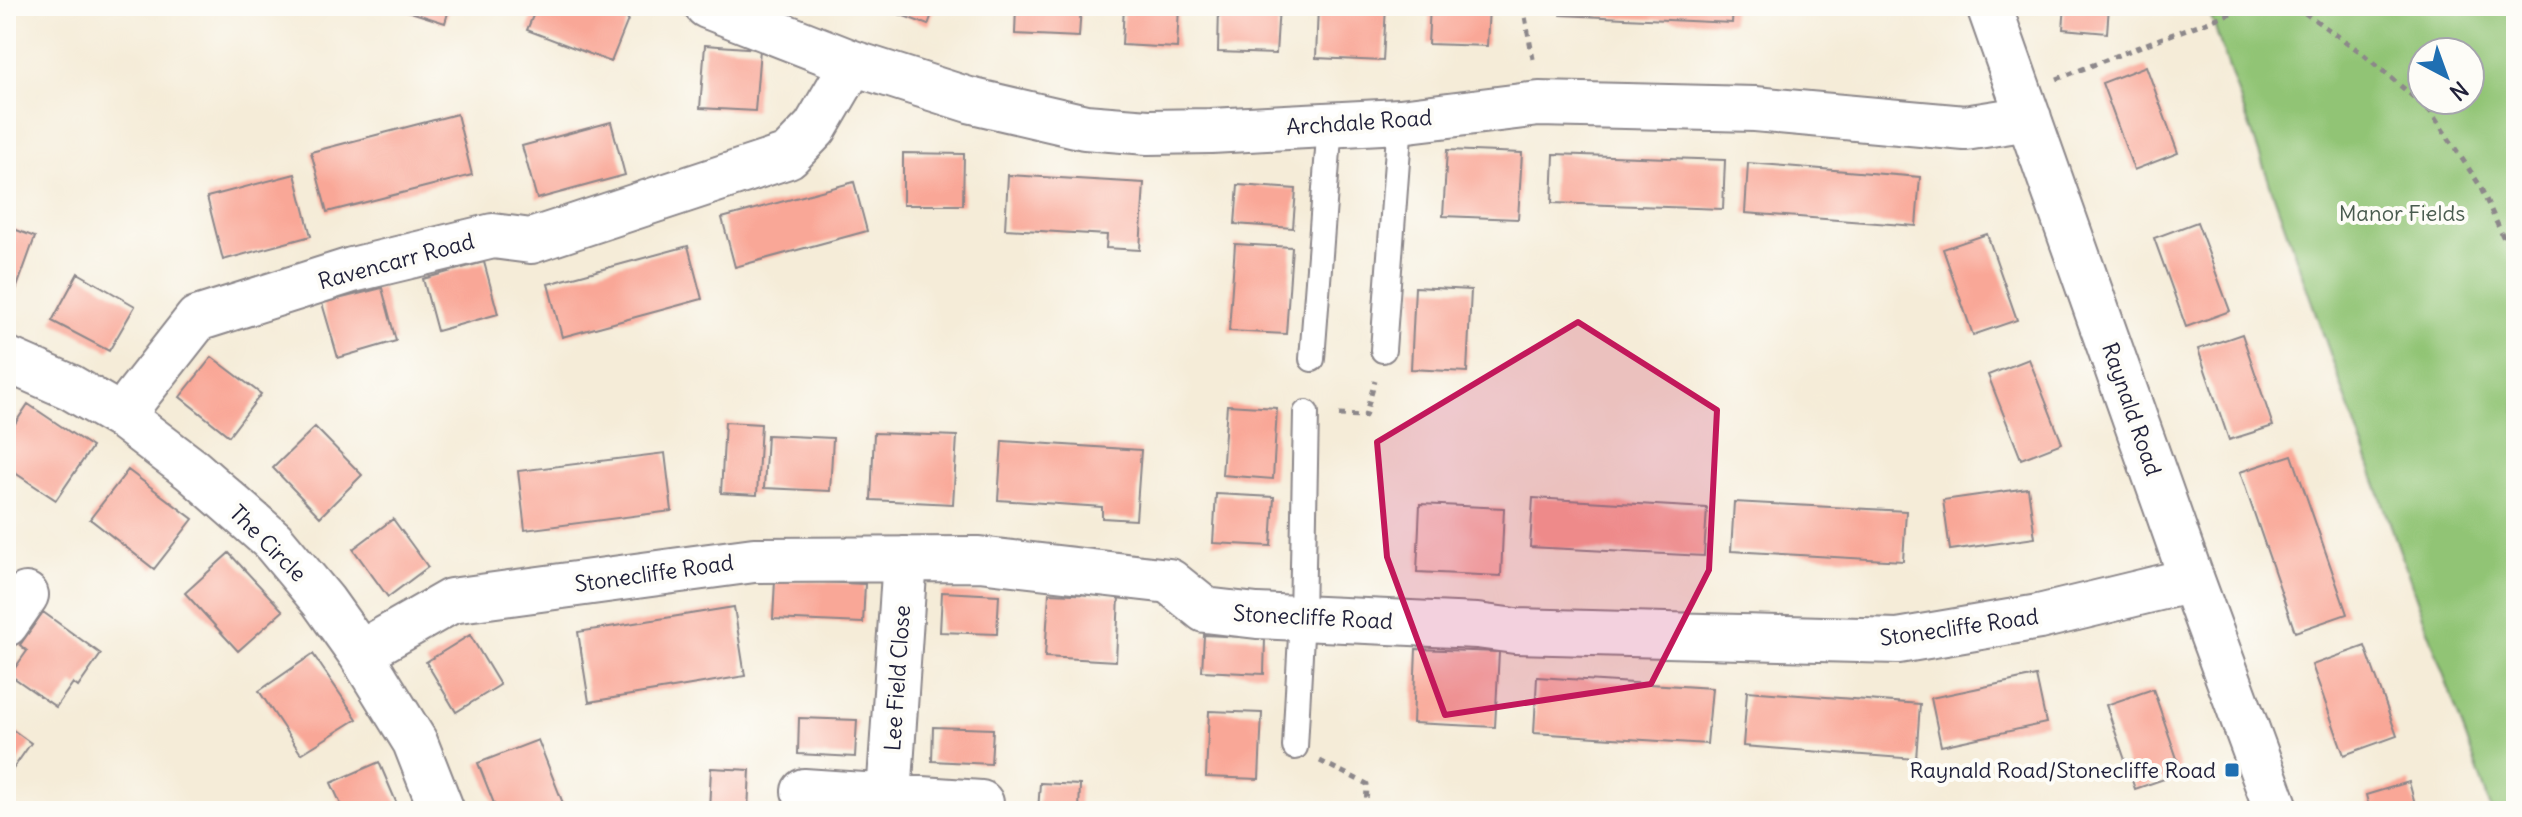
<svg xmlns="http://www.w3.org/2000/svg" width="2522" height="817" viewBox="0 0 2522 817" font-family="Delius,sans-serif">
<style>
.green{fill:#91c475;stroke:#5a7358;stroke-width:2;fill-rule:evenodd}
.building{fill:#f9a797}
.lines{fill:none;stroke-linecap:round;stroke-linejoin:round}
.lane-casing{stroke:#8c878a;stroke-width:28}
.street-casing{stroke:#8c878a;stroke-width:48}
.path{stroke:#8c878a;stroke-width:5;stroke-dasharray:6 6;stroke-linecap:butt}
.lane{stroke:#fff;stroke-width:24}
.street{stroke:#fff;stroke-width:44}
.marked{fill:#c2185b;fill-opacity:0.2;stroke:#c2185b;stroke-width:6;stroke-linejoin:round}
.poi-dot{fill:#1f6fb2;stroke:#fdfcf7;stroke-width:3}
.labels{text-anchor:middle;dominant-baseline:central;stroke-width:8;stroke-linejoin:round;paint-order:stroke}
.street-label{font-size:22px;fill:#22223b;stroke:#fdfcf7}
.park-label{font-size:22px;fill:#495b4f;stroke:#fdfcf7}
.poi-label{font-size:22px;fill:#22223b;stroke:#fdfcf7;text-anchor:end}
</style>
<rect width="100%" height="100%" fill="#fdfcf7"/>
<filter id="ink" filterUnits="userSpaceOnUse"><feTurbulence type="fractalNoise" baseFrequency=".0125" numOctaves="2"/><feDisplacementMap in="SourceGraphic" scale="16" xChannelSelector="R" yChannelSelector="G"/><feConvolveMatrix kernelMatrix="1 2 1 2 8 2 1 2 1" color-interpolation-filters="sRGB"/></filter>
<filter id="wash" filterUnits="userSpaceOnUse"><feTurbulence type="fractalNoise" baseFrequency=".006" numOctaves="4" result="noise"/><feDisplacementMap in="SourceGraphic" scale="32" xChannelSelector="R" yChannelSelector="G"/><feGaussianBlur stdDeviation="1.8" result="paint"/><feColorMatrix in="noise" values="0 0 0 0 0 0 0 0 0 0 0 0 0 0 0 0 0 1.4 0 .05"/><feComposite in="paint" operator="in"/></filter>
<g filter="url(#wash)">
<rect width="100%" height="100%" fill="#f5ecd8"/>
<path class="green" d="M2207,6H2516V811H2492ZM2422,52H2470V100H2422Z"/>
<g id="blocks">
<path class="building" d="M392,6H450L445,23Z
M537,6H622L632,10L611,62L527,30Z
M877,6H935L928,25Z
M1016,6H1081L1079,37L1015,34Z
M1124,6H1179L1177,48L1122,45Z
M1219,6H1279L1276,54L1218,52Z
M1318,6H1386L1383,61L1316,58Z
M1430,6H1489L1487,46L1428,44Z
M1561,6H1733L1732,23L1561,15Z
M2065,6H2109L2107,33L2063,29Z
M705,45L760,49L755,111L700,108Z
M2146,66L2178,153L2134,170L2102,83Z
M457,114L472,175L327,212L311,152Z
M611,122L625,175L537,199L522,146Z
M1447,150L1522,153L1518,219L1443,216Z
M903,153L964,154L963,205H903Z
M1554,154L1725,160L1723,209L1552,203Z
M1748,163L1920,177L1916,226L1745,213Z
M295,174L311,236L223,260L207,197Z
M1008,175L1144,183L1140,250L1106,248L1107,235L1005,229Z
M854,182L867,231L735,267L722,218Z
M1238,185L1296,189L1293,228L1235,224Z
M2197,222L2230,311L2186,327L2154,238Z
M6,226L35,237L12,301L6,299Z
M1987,234L2017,320L1973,335L1943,249Z
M1235,244L1292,247L1286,334L1229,331Z
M688,246L702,299L562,337L548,284Z
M484,262L498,314L437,331L423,279Z
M78,273L135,306L109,351L52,321Z
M1415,287L1471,290L1467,372L1411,369Z
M382,288L396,341L338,358L322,303Z
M2242,334L2273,426L2229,440L2198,349Z
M212,357L261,394L229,436L180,397Z
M2029,359L2062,443L2021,459L1988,375Z
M28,404L92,447L56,500L6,467V437Z
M1227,405L1277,408L1273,479L1222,475Z
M725,422L761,424L757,495L721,493Z
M315,427L362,475L320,517L273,468Z
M874,433L957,436L953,504L871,500Z
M767,435L833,438L830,491L764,488Z
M1002,441L1141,450L1136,520L1102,518V507L998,500Z
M665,453L672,511L525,530L518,471Z
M2292,455L2347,614L2295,632L2240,472Z
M128,470L193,519L154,569L90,519Z
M2028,488L2035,538L1950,550L1943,500Z
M1216,494L1274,497L1271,546L1213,543Z
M1533,498L1707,508L1704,556L1530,547Z
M1734,502L1906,511L1903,561L1731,551Z
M1420,504L1504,508L1501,576L1417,572Z
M393,519L428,567L388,597L353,549Z
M229,553L283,611L238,651L185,593Z
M775,580L865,584L863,623L773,619Z
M942,592L999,595L997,634L940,632Z
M1049,593L1119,596L1116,661L1045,657Z
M734,607L745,676L589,702L578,632Z
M43,612L101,654L78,687L73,683L56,707L10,675L27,651L20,645Z
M470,635L500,685L456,712L426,662Z
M1204,635L1265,638L1264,674L1202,671Z
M2365,646L2397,736L2344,755L2312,665Z
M1416,649L1499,652L1495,727L1413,723Z
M313,654L357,719L301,754L259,691Z
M2036,676L2046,723L1941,746L1931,698Z
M1537,677L1712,688L1707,744L1534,733Z
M2153,689L2182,773L2135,789L2106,705Z
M1747,691L1920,704L1916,759L1743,746Z
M1209,711L1262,713L1259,779L1206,777Z
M799,718L857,720L855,757L798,754Z
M6,725L31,743L6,779Z
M933,727L993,729L991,764L932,761Z
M538,740L566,811H497L478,763Z
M379,762L400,811H344L331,783Z
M711,768L750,770L748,811H709Z
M2409,782L2417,811H2370L2366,795Z
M1040,783L1080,785L1079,811H1038Z"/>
</g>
</g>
<g filter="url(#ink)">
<use href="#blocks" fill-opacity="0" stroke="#8c878a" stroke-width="2"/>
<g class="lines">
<defs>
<path id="lane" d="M1383,350L1400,121
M1312,359L1330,124
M1295,747L1302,617L1306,413"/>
<path id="street" d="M707,6L853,63L969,100L1085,127L1148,132L1211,131L1400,121L1539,104L1755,109L1965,128L2029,118
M1989,6L2192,580L2277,811
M6,359L70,387L125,419L192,470L273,541L323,601L360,653L415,742L442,811
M125,419L135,398L197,319L352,270L493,236L531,241L788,156L815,128L853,63
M6,624L26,595
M360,653L451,601L754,560L979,559L1169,581L1205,610L1257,616L1477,626L1515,631L1898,641L2039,617L2192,580
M804,791L981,803
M889,796L905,559"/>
</defs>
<use href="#lane" class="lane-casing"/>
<use href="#street" class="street-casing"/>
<path class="path" d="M1523,6L1534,64
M2295,6L2362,53L2430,111L2479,184L2516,265
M2057,79L2162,38L2240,10L2284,6
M1339,415L1365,416L1375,381
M1320,761L1367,784L1366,811"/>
<use href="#lane" class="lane"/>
<use href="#street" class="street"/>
</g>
</g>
<path class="marked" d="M1578,322L1717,410L1709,570L1651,684L1445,715L1387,557L1377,442Z"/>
<rect class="poi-dot" x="2224" y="762" width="16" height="16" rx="4"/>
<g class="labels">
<g class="street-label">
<text transform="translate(1359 122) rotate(-4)">Archdale Road</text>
<text transform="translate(396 261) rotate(-15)">Ravencarr Road</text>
<text transform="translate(2132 409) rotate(71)">Raynald Road</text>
<text transform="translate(268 543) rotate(45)">The Circle</text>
<text transform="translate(654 573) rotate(-8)">Stonecliffe Road</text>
<text transform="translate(1313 617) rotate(3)">Stonecliffe Road</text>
<text transform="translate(1959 627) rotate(-8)">Stonecliffe Road</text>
<text transform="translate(897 678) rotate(-86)">Lee Field Close</text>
</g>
<g class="park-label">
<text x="2402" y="213">Manor Fields</text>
</g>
<g class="poi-label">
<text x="2216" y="770">Raynald Road/Stonecliffe Road</text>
</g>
</g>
<rect width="2522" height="817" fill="none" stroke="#fdfcf7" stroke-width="32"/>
<g transform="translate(2446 76) rotate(139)"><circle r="38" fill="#fdfcf7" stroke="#a5a5ac" stroke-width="2"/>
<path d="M0-6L14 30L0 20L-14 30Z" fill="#1f6fb2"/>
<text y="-12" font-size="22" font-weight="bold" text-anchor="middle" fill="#22223b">N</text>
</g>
</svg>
